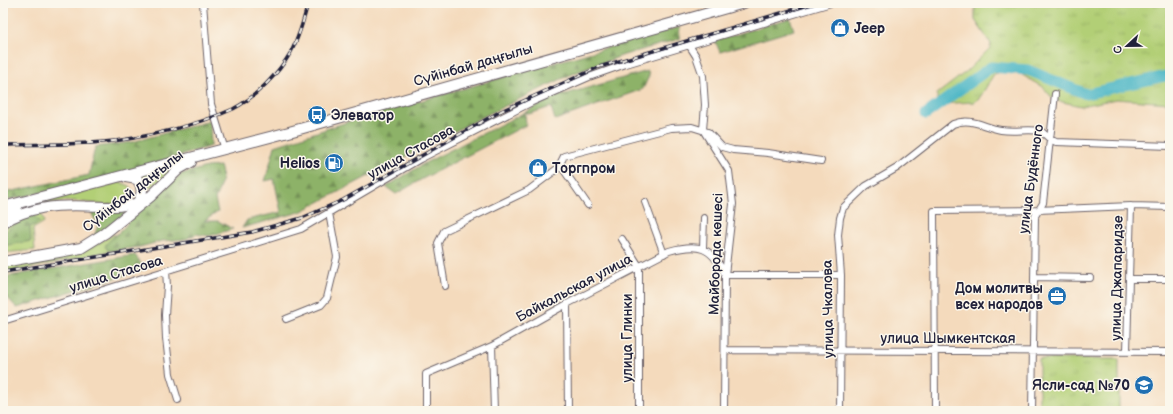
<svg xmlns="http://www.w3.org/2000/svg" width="1173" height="414" viewBox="0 0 1173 414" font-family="'Balsamiq Sans',sans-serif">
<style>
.grass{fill:#b2cf76;stroke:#6a7858}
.forest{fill:url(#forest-firs);stroke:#586a51}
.park{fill:url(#park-tufts);stroke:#6a7858}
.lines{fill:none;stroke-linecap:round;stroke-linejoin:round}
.river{stroke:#49b5c5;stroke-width:11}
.minor-casing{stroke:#6c6268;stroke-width:8}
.secondary-casing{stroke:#6c6268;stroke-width:11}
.primary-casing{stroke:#6c6268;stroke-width:12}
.minor{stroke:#fff;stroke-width:6}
.secondary{stroke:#fff;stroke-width:9}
.primary{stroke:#fff;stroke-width:10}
.rail-casing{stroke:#22223b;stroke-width:3.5}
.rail{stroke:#fbf7ec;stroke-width:2;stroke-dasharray:6;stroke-linecap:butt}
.labels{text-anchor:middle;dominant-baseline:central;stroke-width:3;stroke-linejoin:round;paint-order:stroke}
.poi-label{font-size:14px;font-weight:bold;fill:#22223b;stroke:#fbf7ec;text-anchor:start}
.street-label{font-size:14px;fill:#22223b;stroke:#fbf7ec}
</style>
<defs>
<pattern id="forest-firs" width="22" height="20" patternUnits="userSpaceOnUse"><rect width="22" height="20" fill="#8db267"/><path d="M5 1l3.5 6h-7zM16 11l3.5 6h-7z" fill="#739056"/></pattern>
<pattern id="park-tufts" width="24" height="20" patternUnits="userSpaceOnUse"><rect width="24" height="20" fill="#b2cf76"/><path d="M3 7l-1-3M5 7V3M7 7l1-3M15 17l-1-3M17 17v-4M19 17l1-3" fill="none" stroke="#99b167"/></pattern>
</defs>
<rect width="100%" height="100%" fill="#fbf7ec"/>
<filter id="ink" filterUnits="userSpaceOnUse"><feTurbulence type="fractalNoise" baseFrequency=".025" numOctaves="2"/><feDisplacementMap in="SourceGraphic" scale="8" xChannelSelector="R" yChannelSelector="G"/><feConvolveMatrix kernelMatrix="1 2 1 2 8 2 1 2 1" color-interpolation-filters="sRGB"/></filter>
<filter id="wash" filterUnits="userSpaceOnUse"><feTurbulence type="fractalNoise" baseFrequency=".012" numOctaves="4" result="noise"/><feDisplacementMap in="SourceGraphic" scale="16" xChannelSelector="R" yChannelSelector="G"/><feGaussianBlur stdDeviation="0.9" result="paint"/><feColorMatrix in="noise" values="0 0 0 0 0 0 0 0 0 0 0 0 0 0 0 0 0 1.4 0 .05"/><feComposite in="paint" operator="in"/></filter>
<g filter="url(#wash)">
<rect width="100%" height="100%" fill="#f4dabc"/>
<path class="grass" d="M180,164L146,191V184L142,178L135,176Z
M120,182L130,186L134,194L131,201L105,205L74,201L56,202L36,206L3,218L35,204Z
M41,213L44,222L33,229L35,250L3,253V229L20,218Z
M114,234L115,236L105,246L109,251L3,274V265L92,247Z"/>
<path class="forest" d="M790,18L794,30L720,52L715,41Z
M680,27L679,39L624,55L574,73L482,117L300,212L242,228L247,220L281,212L274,179L265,181L275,146L353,120Z
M648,71L649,76L643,89L555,120L551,107L529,114L525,112L526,125L424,178L396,194L386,187L425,163L555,97Z
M210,121L211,146L108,178L3,201V193L89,175L95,147L132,142Z
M220,166C225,178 219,189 215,199L218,212L204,221H218L233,229L209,236L196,234L186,239L162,241L140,247L109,251L105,246C111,237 122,232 128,222L181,174L207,167Z
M88,207L111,211L131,209L94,237L98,225Z
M34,216L40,222L30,227L31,241L3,246C3,244 2,239 3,237C6,227 25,218 34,216Z
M135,255L145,269L17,308L6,296H3V277Z"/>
<path class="park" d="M975,3H1170V103L1116,99L1081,106L1054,100L1044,88L1014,70L1004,71L994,74L979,99L974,102L937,104V94L967,71L990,48L991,44L975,20Z
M1039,359H1119V411H1039Z"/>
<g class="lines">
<path class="river" d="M926,114L991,67L1028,70L1086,94L1170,75"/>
</g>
</g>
<g filter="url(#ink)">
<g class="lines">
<defs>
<path id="minor" d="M203,3L211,104L225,150
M689,45L696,56L703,76L705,105L703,130L729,171L733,204L725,275L724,411
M645,202L664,254
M588,205L561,166V162L564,156L671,128L692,127L708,132L722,147L733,150L768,153L821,161
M622,239L639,266V411
M703,248L704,218
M166,271L167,286L165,315L166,338L170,374L178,400
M725,275H841
M1034,277L1090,278
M1130,279H1170
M445,286L438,243L444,231L529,190L561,166
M567,304L568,411
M286,319L321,305L327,298L337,257L329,213
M3,321L301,229L420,159L532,102L589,77L626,64L831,3
M492,346L494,411
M725,350L1170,352
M1127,351L1131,206
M426,411V374L492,346L567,304L669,251C698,243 712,246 725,275
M840,411L841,275L838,235L840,218L843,208L866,186L897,168L953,124C971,117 983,127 1001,130C1014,132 1028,129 1041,131L1050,139L1056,142L1170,146
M935,411L934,211L1038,210L1131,206L1170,207
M1032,411L1035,216L1043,203L1055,94"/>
<path id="secondary" d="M3,214L18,206
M3,223C29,207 56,205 86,206C105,206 123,209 141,201"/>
<path id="primary" d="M126,177L137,179C145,188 142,197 136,205
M3,207L289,132L744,3
M3,262L81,248L105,233L151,196L179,169L191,162"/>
</defs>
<use href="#minor" class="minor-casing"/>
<use href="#secondary" class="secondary-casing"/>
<use href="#primary" class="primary-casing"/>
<use href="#minor" class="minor"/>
<use href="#secondary" class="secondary"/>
<use href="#primary" class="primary"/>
<defs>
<path id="rail" d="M3,145C36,144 70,145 103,142C142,139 198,125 233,109C256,97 278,74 291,52C299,37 304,19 308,3
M3,272L252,232L302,218L343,200L501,111L599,67L815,3"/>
</defs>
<use href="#rail" class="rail-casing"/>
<use href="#rail" class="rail"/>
</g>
</g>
<defs>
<symbol id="shop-disc" viewBox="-11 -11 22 22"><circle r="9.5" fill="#1f6fb2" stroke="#fbf7ec"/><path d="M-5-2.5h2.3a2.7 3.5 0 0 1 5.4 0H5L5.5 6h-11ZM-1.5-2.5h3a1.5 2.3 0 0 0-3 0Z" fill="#fff"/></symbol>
<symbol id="bus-disc" viewBox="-11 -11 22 22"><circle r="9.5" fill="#1f6fb2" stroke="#fbf7ec"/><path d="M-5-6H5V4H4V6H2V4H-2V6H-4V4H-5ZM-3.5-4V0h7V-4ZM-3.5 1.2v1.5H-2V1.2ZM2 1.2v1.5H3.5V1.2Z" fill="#fff"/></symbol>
<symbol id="fuel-disc" viewBox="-11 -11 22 22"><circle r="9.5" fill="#1f6fb2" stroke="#fbf7ec"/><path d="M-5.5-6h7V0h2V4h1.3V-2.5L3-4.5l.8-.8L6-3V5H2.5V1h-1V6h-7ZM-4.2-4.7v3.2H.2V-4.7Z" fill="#fff"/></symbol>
<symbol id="office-disc" viewBox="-11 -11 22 22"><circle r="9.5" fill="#1f6fb2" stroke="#fbf7ec"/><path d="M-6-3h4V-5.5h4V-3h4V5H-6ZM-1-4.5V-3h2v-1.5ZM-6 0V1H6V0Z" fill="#fff"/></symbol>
<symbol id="school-disc" viewBox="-11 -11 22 22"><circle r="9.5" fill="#1f6fb2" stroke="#fbf7ec"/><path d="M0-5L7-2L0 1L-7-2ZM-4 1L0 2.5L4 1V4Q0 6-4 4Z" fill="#fff"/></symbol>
</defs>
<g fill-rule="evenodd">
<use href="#shop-disc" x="829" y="17" width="22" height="22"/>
<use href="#bus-disc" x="306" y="104" width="22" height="22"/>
<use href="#fuel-disc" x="323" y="152" width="22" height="22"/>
<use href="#shop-disc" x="527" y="157" width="22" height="22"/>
<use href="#office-disc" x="1046" y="285" width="22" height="22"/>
<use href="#school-disc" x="1133" y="374" width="22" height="22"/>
</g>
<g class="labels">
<g class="poi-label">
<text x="854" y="28">Jeep</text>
<text x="331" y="115">Элеватор</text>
<text x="320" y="163" text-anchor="end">Helios</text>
<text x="552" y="168">Торгпром</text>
<text x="1043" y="288" text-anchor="end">Дом молитвы<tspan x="1043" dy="16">всех народов</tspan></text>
<text x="1130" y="385" text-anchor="end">Ясли-сад №70</text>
</g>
<g class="street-label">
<text transform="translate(473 65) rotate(-16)">Сүйінбай даңғылы</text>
<text transform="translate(411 152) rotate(-29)">улица Стасова</text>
<text transform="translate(1031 179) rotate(-82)">улица Будённого</text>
<text transform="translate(133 191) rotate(-38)">Сүйінбай даңғылы</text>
<text transform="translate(716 254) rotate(-88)">Майборода көшесі</text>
<text transform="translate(116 274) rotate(-17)">улица Стасова</text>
<text transform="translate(1117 278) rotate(-89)">улица Джапаридзе</text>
<text transform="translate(574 288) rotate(-28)">Байкальская улица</text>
<text transform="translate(828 309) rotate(-91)">улица Чкалова</text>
<text transform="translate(627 338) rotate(-90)">улица Глинки</text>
<text x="948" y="338">улица Шымкентская</text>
</g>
</g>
<rect width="1173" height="414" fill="none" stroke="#fbf7ec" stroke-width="16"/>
<g transform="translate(1127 46) rotate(248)" stroke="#fbf7ec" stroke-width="3" paint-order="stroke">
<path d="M0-3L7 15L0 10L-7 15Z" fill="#22223b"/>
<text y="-6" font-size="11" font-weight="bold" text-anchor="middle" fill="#22223b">С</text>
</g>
</svg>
